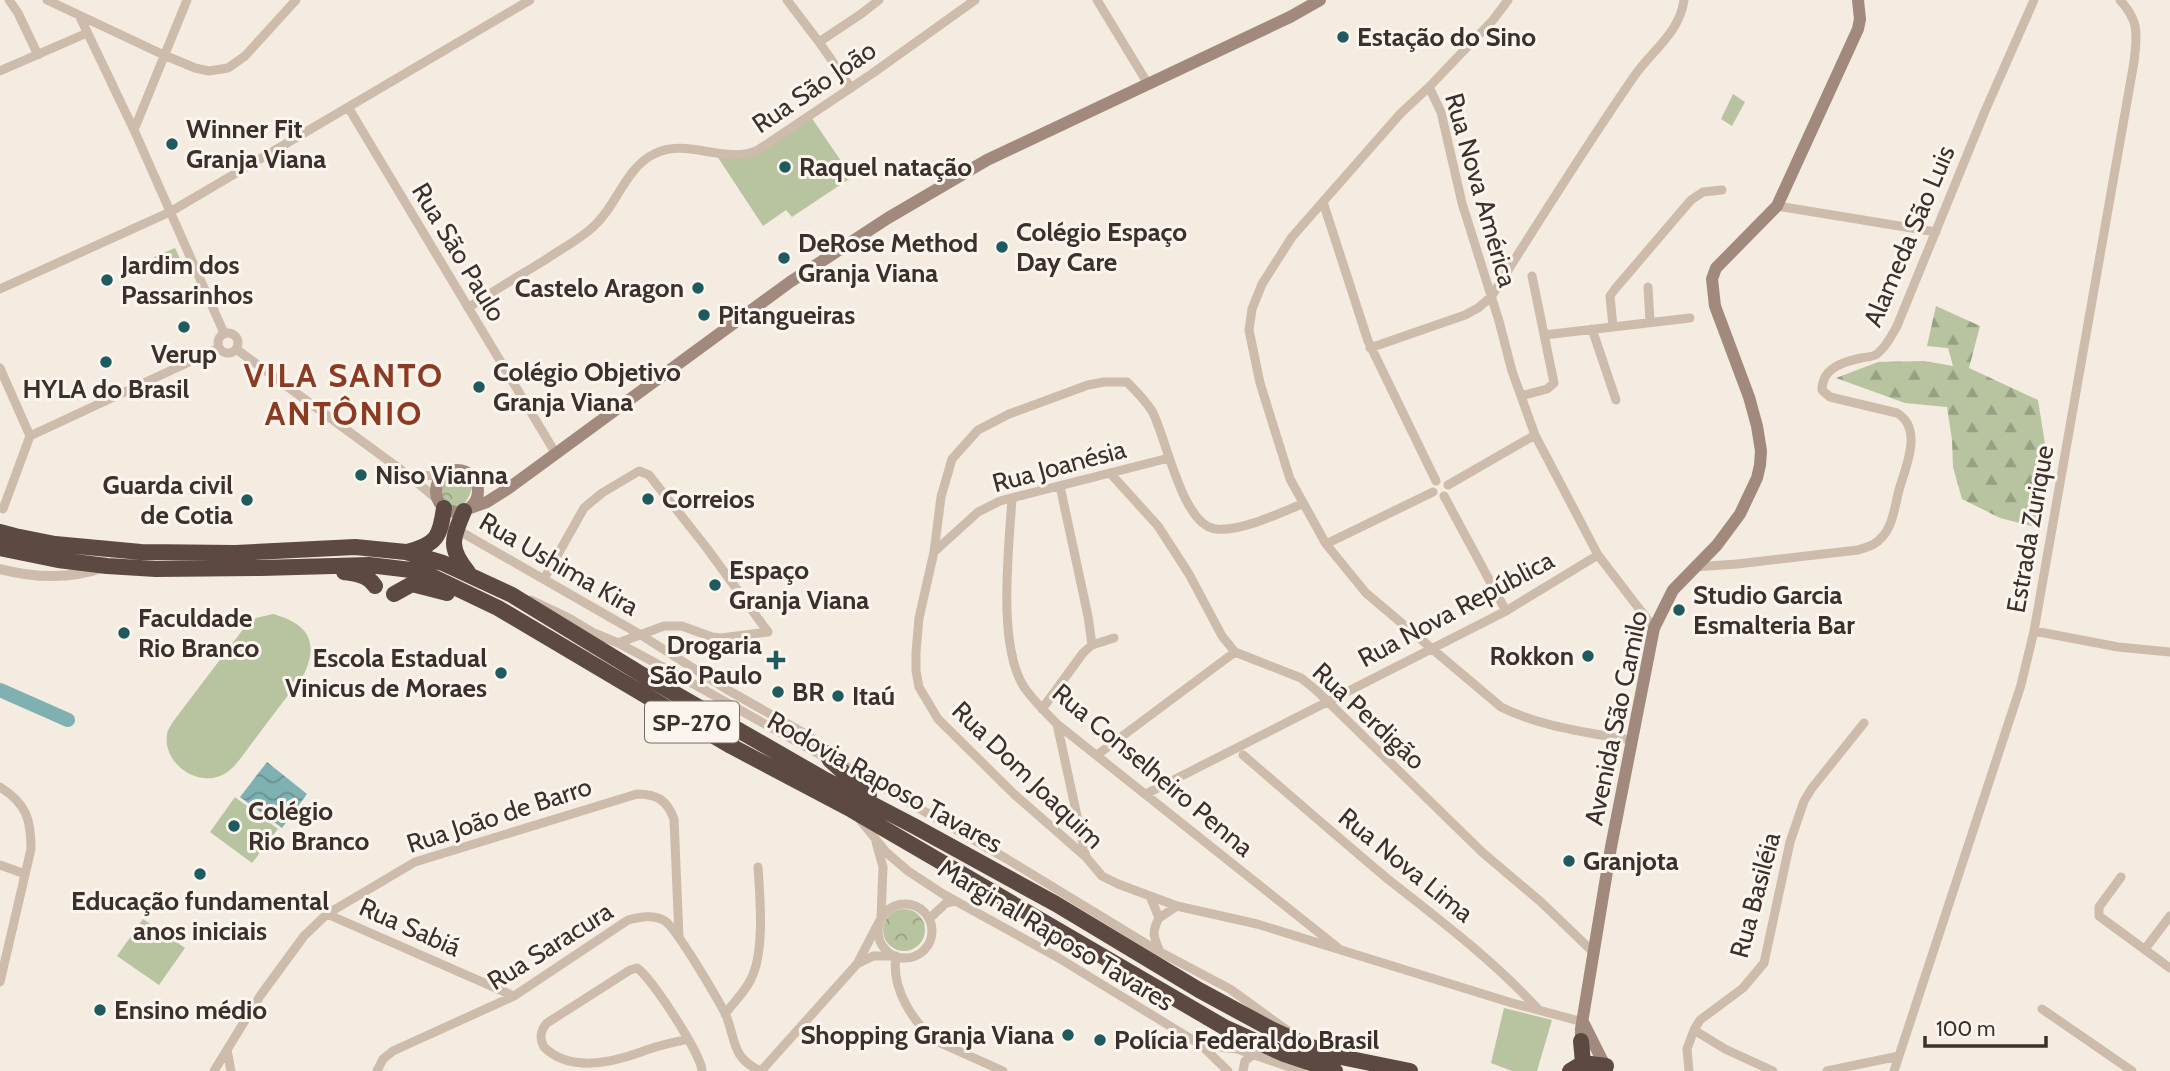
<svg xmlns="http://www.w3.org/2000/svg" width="2170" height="1071" viewBox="0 0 2170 1071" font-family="Cabin,sans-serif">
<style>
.forest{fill:url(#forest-firs)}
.park{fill:url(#park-crowns)}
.pitch{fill:#b8c4a0}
.water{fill:url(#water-waves)}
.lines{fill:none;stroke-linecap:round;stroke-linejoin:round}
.river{stroke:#7fb0b2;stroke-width:14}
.minor{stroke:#cdbbac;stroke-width:9}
.tertiary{stroke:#cdbbac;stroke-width:10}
.secondary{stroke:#a18a7d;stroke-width:12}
.motorway{stroke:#5c4a42;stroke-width:16}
.poi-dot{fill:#1f5a5e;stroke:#fbf5ee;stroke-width:2.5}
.labels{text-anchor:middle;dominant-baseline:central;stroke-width:6;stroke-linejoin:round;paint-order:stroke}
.shield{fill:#fbf5ee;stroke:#756b66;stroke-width:2}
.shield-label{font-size:24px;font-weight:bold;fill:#3b302b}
.poi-label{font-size:26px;font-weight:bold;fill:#3b302b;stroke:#fbf5ee;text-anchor:start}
.street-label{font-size:26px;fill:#3b302b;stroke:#fbf5ee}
.district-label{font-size:33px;font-weight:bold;letter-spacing:2px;fill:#8c3b22;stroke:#fbf5ee}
</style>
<defs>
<pattern id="forest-firs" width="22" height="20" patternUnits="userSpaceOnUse" patternTransform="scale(1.75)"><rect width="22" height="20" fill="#b8c4a0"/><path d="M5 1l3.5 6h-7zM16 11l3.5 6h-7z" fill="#97a083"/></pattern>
<pattern id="park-crowns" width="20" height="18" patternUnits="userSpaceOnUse" patternTransform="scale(1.75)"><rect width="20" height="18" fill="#b8c4a0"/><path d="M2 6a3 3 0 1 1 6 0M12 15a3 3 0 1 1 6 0" fill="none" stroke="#97a083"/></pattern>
<pattern id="water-waves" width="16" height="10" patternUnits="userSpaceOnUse" patternTransform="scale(1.75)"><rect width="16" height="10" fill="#7fb0b2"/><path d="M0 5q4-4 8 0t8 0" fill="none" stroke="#699091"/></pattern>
</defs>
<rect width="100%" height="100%" fill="#f4ebe1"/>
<path class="forest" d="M1936,306L1980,326L1969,368L2038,400L2049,469L2035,527L2000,518L1962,499L1953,467L1952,440L1947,407L1905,403L1836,378L1878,362L1924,361L1953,366L1948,348L1927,346Z"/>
<path class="park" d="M453,472C482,474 473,498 456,511C436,505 432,478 453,472Z
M883 930a21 21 0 1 1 42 0a21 21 0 1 1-42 0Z"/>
<path class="pitch" d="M1733,94L1745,102L1732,126L1721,119Z
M811,117L852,177L792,217L786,210L763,226L715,153L740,158Z
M175,248L181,261L160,271L154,257Z
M273,614C306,623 320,640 304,674C288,696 271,717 255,739C247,749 240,761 231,769C206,793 162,767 167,734C168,729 172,723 175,719L244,628L256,618Z
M235,797L278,829L252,863L210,832Z
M143,919L185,948L159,985L117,956Z
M1504,1008L1552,1020L1537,1071H1512L1491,1063Z"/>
<path class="water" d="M267,762L307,794L282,828L240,797Z"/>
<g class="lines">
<path class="river" d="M0,690L68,720"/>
<path class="minor" d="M9,0L18,13L38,55
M47,0L164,55L195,68L209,71L228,68L245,56L296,0
M787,0L819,42L851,88
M1097,0L1148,84
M1508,0L1493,20L1429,87L1401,113L1292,237L1262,284L1252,309L1249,330L1260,383L1290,479L1326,544L1366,593L1501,707C1541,727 1587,732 1630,740
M79,15L134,130L224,333
M819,42L861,14L879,0
M0,71L87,33
M1429,87L1441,112L1462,203L1499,321L1512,371L1535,435L1598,555L1654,628
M348,107L556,454
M134,130L187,0
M1323,202L1368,341L1436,481
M1777,206L1936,232
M1648,287L1650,322
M0,289L170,212L530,0
M468,308C493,291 519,276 545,260C561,249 579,240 593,227C617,206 625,168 654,154C687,137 724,165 758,150L873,73L975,0
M1613,327L1610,296L1615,289L1691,200L1703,192L1722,190
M1592,329L1616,400
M218 343a10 10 0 1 1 20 0a10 10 0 1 1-20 0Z
M1544,335L1690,318
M1370,348L1465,315L1478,308L1491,297C1538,223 1585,147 1635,75C1652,51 1680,32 1684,0
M236,349L408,475L438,500
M0,368L30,436
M1521,396L1547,389L1554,383L1532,276
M1110,473L1158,526L1189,574L1222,636L1235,652L1301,678L1316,690L1482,852L1541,902L1592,951
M408,475L443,476
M1448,485L1535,435
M1444,496L1506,611
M1012,498C1009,548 997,645 1024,687C1033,700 1045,712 1057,724L1337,947
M1302,504C1280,513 1240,532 1216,529C1182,526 1166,436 1152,411C1145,400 1136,391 1127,382H1104L1088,385L1009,414L978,430L952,459L941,497L934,552L919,618L916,652V671L919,687L938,719L1015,795L1086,857L1102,876L1118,884L1177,906L1257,924L1512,1003L1583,1022
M3,509L30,436L219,348
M456,529L641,635L726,689L809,736L829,755
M1326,544L1433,492
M934,552L978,512L1000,501L1169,458
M1694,567L1737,564L1858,550C1867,547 1876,545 1882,537C1893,526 1895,505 1899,490C1905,468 1924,429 1897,413L1830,397L1822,390C1822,368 1843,362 1861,358C1867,357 1873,357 1877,354C1886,347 1892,335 1897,326L1985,111L2034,0
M544,579L584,508L602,493L639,471L649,475L706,547L768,632
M531,600L569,618L594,633L618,643L664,626H682L712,637L721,638L768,632
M2034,631L2118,647L2170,652
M618,643C689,680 758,721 828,759
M1092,645L1114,638
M1042,709L1083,653L1092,645L1088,616L1060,486
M1057,724L1086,857
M1097,755L1235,652
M1243,755C1292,797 1340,839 1389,880C1441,921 1493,960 1538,1009
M844,765L1007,859L1160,952L1230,989L1288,1031
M0,787C27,804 31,820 31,849L0,982
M1146,794L1506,611L1598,555
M860,820L887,853L908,871L943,894L1057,957L1201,1045L1237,1049L1301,1071
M876,842L883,867L881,918
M0,865L25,874
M2121,877L2099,907V916L2170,968
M1150,896L1159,918C1151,932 1154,938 1160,952
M878 931a27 27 0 1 1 54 0a27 27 0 1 1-54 0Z
M327,914L514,996
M1159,918L1177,906
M929,919L946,903L956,901
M2145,949L2170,916
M857,964L873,956H896C891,988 912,1021 936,1041L1003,1071
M2042,1009L2132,1071
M725,1014C733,1003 745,992 751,979C765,952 760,897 758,867
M1694,1030L1725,1049L1773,1071
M688,1039C672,1043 656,1046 641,1052C608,1064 568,1071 544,1047C539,1038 540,1031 547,1023L630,970L637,968C651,977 702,1055 702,1071
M1201,1045L1228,1071
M227,1050L231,1071
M214,1071L260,996L304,936L327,914L415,862L637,794C657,794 667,800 674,819L679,937
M377,1071L383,1059L393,1051L514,996L628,920C640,917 654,914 665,921C677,929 717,998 725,1013C736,1037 730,1058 761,1071
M761,1071L857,964L880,920
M1243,1071L1245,1061L1254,1054
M1689,1071L1687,1049L1694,1030L1700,1020L1743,988L1764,963L1790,842L1804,801L1812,788L1864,723
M1827,1071L1899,1056
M1894,1071L2021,685L2034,631L2134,62C2137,35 2140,22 2120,0"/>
<path class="tertiary" d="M0,569C35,578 69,580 104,567"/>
<path class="secondary" d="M436 491a21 21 0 1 1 42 0a21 21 0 1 1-42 0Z
M470,508L487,502L509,488L790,282L888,218L987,160L1290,17L1320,0
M1584,1024L1607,1070
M1584,1047L1581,1041V1029L1611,847L1654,628L1673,590L1717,545L1740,514L1757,478L1760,465L1761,451L1757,426L1749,397L1715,306L1712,279L1716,268L1777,206L1858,29L1860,19L1858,0"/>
<path class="motorway" d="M464,511C452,539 448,548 468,572
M0,532L15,536L55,544L141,552L235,553L355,547L406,552L443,563L512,595L646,677L822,778L914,826L1056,904L1199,990L1271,1029L1306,1045L1341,1057L1410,1071
M0,548L58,560L107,566L156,569L261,568L369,565L411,570L431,576L498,608L731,746L852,810L1224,1027L1284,1054L1335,1071
M407,552C437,544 440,537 444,508
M344,572C357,574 368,575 375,586
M394,594L412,584L447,593
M826,753L830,760L869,795
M1583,1063L1606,1066
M1570,1071L1583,1063L1581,1041"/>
</g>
<g class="poi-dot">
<circle cx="1343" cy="37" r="7"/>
<circle cx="172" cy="144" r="7"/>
<circle cx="785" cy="167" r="7"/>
<circle cx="1002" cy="247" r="7"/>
<circle cx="784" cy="258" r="7"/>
<circle cx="107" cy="280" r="7"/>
<circle cx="698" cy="288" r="7"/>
<circle cx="704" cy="315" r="7"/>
<circle cx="184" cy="327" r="7"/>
<circle cx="106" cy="362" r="7"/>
<circle cx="479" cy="387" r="7"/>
<circle cx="361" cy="475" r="7"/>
<circle cx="648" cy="499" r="7"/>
<circle cx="247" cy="500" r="7"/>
<circle cx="715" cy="585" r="7"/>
<circle cx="1679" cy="610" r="7"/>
<circle cx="124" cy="633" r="7"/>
<circle cx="1588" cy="656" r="7"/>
<path d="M772.5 649.5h7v7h7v7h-7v7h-7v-7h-7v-7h7z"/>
<circle cx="501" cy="673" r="7"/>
<circle cx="778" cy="692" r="7"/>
<circle cx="838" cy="696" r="7"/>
<circle cx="234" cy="826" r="7"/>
<circle cx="1569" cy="861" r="7"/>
<circle cx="200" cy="874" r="7"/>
<circle cx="100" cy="1010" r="7"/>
<circle cx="1068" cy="1035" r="7"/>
<circle cx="1100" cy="1040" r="7"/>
</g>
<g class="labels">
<rect class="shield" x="645" y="701.5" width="94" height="41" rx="5"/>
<g class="shield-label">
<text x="692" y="722">SP-270</text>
</g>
<g class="poi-label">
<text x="1357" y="37">Estação do Sino</text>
<text x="186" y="129">Winner Fit<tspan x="186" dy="30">Granja Viana</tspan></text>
<text x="799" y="167">Raquel natação</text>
<text x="1016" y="232">Colégio Espaço<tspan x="1016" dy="30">Day Care</tspan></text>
<text x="798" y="243">DeRose Method<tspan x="798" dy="30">Granja Viana</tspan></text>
<text x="121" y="265">Jardim dos<tspan x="121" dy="30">Passarinhos</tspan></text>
<text x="684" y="288" text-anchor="end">Castelo Aragon</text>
<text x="718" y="315">Pitangueiras</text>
<text x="184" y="354" text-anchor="middle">Verup</text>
<text x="493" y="372">Colégio Objetivo<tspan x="493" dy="30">Granja Viana</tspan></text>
<text x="106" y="389" text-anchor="middle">HYLA do Brasil</text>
<text x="375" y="475">Niso Vianna</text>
<text x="233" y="485" text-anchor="end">Guarda civil<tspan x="233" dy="30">de Cotia</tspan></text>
<text x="662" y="499">Correios</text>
<text x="729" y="570">Espaço<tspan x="729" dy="30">Granja Viana</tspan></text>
<text x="1693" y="595">Studio Garcia<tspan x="1693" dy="30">Esmalteria Bar</tspan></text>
<text x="138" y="618">Faculdade<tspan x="138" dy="30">Rio Branco</tspan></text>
<text x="762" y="645" text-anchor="end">Drogaria<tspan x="762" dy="30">São Paulo</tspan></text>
<text x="1574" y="656" text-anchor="end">Rokkon</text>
<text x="487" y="658" text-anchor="end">Escola Estadual<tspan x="487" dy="30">Vinicus de Moraes</tspan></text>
<text x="792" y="692">BR</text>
<text x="852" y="696">Itaú</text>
<text x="248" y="811">Colégio<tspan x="248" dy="30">Rio Branco</tspan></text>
<text x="1583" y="861">Granjota</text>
<text x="200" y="901" text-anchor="middle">Educação fundamental<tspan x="200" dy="30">anos iniciais</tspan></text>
<text x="114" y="1010">Ensino médio</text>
<text x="1054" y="1035" text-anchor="end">Shopping Granja Viana</text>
<text x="1114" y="1040">Polícia Federal do Brasil</text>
</g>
<g class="street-label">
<text transform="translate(814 87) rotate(-34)">Rua São João</text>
<text transform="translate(1481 190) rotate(74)">Rua Nova América</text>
<text transform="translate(1909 236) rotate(-67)">Alameda São Luis</text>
<text transform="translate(459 252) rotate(59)">Rua São Paulo</text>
<text transform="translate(1059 466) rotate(-15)">Rua Joanésia</text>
<text transform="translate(2030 529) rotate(-80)">Estrada Zurique</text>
<text transform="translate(559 564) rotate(30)">Rua Ushima Kira</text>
<text transform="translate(1456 609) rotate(-28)">Rua Nova República</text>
<text transform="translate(1369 716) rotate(43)">Rua Perdigão</text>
<text transform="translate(1616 718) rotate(-78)">Avenida São Camilo</text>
<text transform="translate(1153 770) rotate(40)">Rua Conselheiro Penna</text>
<text transform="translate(1028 775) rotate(44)">Rua Dom Joaquim</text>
<text transform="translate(885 782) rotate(29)">Rodovia Raposo Tavares</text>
<text transform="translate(499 815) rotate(-18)">Rua João de Barro</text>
<text transform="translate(1406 865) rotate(39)">Rua Nova Lima</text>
<text transform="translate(1755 895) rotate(-75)">Rua Basiléia</text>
<text transform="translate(410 927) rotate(24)">Rua Sabiá</text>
<text transform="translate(1056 935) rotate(31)">Marginal Raposo Tavares</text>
<text transform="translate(550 946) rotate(-32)">Rua Saracura</text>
</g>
<g class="district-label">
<text x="344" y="375">VILA SANTO<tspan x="344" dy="38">ANTÔNIO</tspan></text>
</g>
</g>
<path d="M1925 1036v10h121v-10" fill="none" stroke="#3b302b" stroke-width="3.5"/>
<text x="1936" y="1036" font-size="21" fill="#3b302b" stroke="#fbf5ee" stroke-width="5" paint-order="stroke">100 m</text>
</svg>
